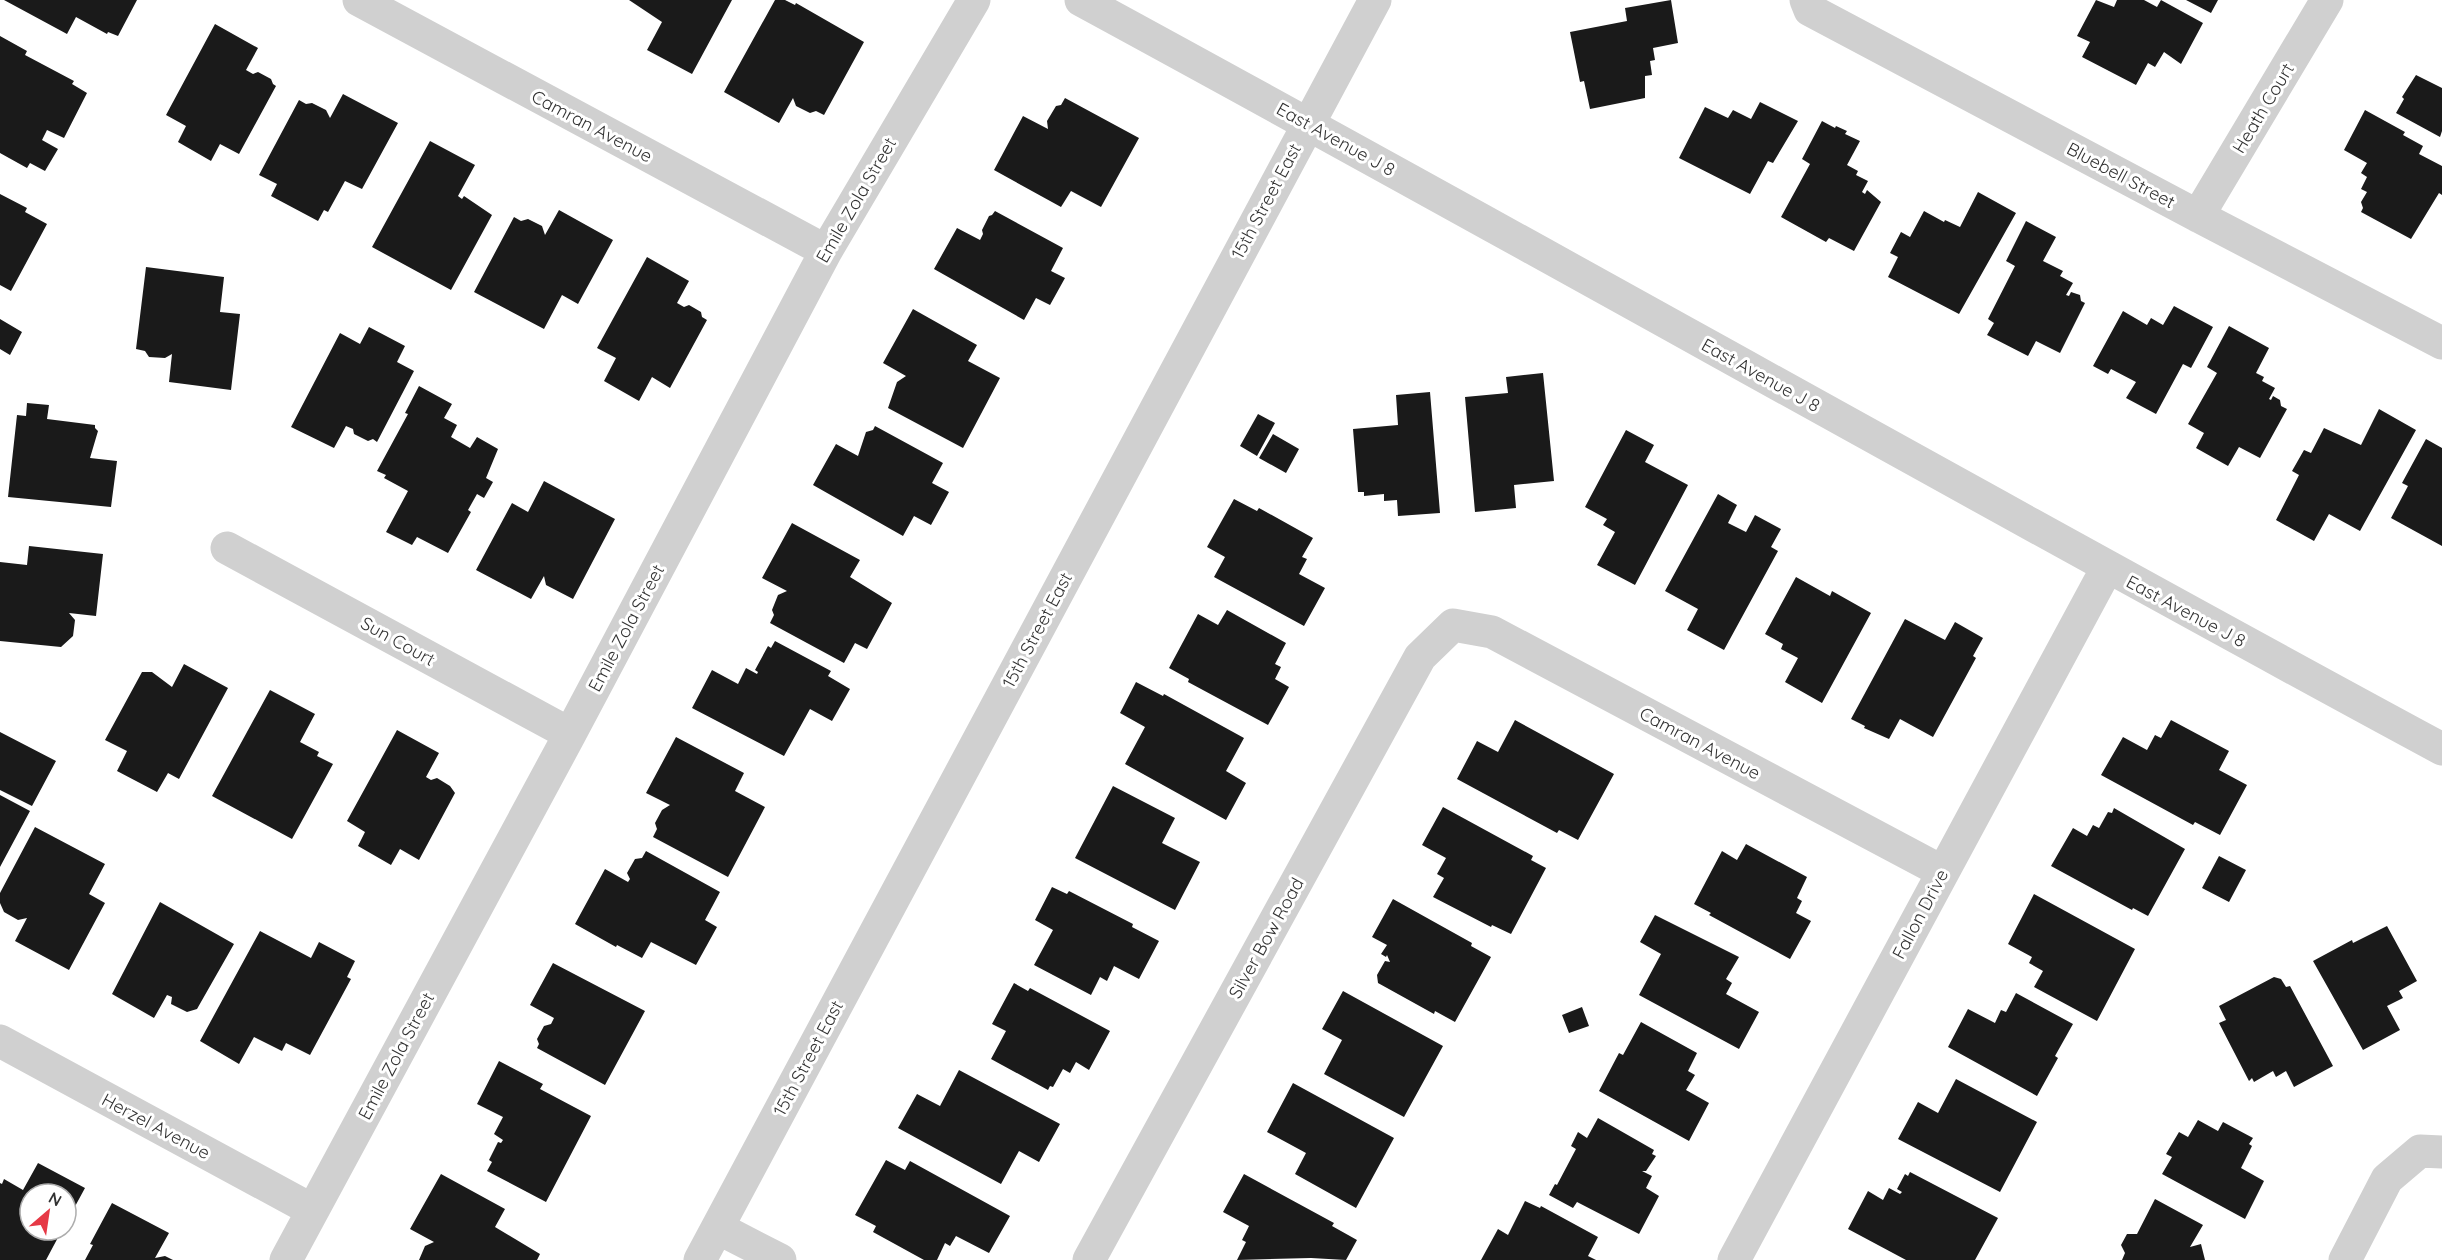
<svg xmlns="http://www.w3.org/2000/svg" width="2442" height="1260" viewBox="0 0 2442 1260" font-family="Quicksand,sans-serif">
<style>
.building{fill:#1a1a1a}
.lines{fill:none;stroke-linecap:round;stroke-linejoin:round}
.minor{stroke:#d0d0d0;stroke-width:33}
.labels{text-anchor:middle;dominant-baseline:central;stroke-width:6;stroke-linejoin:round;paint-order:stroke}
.street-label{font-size:18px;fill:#333;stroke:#fff}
</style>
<rect width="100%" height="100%" fill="#fff"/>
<path class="building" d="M4,0H137L118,36L108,32L107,34L76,17L67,34Z
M629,0H732L692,74L647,50L662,22Z
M775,0H785L795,5L796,3L864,42L824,115L816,111L810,113L796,106L793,98L779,123L724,92Z
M1671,0L1678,43L1653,48L1655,60L1650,61L1652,75L1645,76V98L1590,109L1584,81L1580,82L1570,32L1627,21L1625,8Z
M2096,0L2114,7L2117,0H2144L2157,7L2161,0L2203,23L2181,64L2164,52L2155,67L2148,63L2136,85L2082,57L2090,42L2077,36Z
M2186,0H2218L2211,13Z
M215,24L258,48L246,70L253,74L258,72L271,79L273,84L276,86L239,154L220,144L211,161L178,142L186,126L166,115Z
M0,36L27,51L25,55L74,81L72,84L87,93L64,138L47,130L42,140L58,149L45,171L30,163L27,168L0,153Z
M2416,75L2442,88V131L2440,137L2396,113L2404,99L2402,97Z
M343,94L398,123L362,189L345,181L328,212L324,210L318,221L271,196L277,184L259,175L299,100L306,104L312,103L326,110L330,118Z
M1065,98L1139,138L1101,207L1071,191L1061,207L994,170L1023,116L1048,129L1047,121L1056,106L1061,105Z
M1760,102L1798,121L1773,163L1768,161L1750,194L1679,158L1705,107L1728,118L1733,110L1751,119Z
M2365,110L2405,132L2403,135L2423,146L2419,154L2442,166V195L2439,193L2411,239L2361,212L2363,208L2361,202L2367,192L2361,189L2367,177L2361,173L2367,163L2344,150Z
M1822,121L1835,128L1836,126L1847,131L1845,134L1860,141L1847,165L1858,171L1856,175L1868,181L1862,192L1865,194L1867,190L1881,202L1854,251L1829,238L1826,242L1781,217L1810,164L1802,159Z
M430,141L475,165L458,196L462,199L464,196L492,215L451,290L372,247Z
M1978,192L2016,213L1959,314L1888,277L1898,257L1890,253L1901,232L1910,237L1924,211L1944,222L1945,220L1960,227Z
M0,194L27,208L25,212L47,224L11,291L0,285Z
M559,210L613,240L578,304L562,295L544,329L474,292L514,217L521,221L528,219L542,226L545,235Z
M995,211L1063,248L1051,271L1065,278L1050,305L1036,298L1024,320L934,269L957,228L980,240L983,234L982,230L989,216L992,215Z
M2026,221L2056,237L2043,261L2063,271L2060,276L2073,283L2066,295L2069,296L2071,292L2080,295L2081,301L2085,303L2060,353L2036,341L2028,356L1987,335L1994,323L1988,319L2015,266L2006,261Z
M647,257L689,281L677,303L684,307L689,305L701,312L702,317L707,320L670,388L652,377L639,401L604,381L616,358L597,348Z
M146,267L224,277L220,312L240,314L231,390L169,382L172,354L165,358L149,357L145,351L136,349Z
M2174,306L2213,327L2191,368L2183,364L2156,414L2126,398L2136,382L2111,369L2108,374L2093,366L2123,311L2147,325L2151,318L2163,325Z
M913,309L977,345L968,361L1000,378L963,448L888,408L897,382L906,376L883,363Z
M0,319L22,332L10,355L0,349Z
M2229,326L2269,348L2256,373L2264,377L2262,381L2275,388L2269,399L2271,400L2273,396L2280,400L2281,406L2287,409L2260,458L2239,447L2228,466L2196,448L2204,433L2188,424L2217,373L2207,367Z
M369,327L405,346L397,362L414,371L377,442L373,439L368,441L354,434L353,429L346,426L334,448L291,427L340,333L360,344Z
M1543,373L1554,481L1514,485L1516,508L1475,512L1465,397L1508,393L1506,377Z
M419,386L452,404L444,418L457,425L451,437L470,448L477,437L498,449L486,478L493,482L484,498L477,494L468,510L471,512L448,553L417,537L412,545L386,532L408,491L384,478L386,475L377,471L408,414L405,413Z
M1430,392L1440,513L1398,516L1397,500L1384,501V494L1364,496V492H1358L1353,429L1398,425L1396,395Z
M27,403L49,405L47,419L95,425V428L98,431L90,458L117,461L111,507L8,497L17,415L26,416Z
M2379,409L2416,430L2360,531L2329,514L2314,541L2276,520L2299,475L2292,471L2304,450L2311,453L2324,428L2361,445Z
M1258,414L1275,423L1257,456L1240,446Z
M875,426L943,463L932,483L949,492L931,525L914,516L903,536L813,485L836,444L858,456L866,432L873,430Z
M1626,430L1654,445L1645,462L1688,485L1635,585L1597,565L1615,532L1603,525L1607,519L1585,507Z
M1273,434L1299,449L1286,473L1259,458Z
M2426,439L2442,448V546L2391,518L2408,486L2402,483Z
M544,481L615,519L573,599L546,585L544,576L531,599L476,570L512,503L528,512Z
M1718,494L1737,505L1728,523L1746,532L1755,515L1781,529L1771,547L1778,551L1724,650L1687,630L1698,609L1665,591Z
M1234,499L1257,511L1259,508L1313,538L1302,557L1307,559L1299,574L1325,588L1304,626L1214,577L1225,557L1207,547Z
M792,523L860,560L850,577L892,603L867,649L855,643L844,663L770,623L774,615L772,610L778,595L787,591L762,578Z
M29,546L103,554L96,616L69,613L75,620L73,636L61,647L0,641V562L27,565Z
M1796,577L1830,596L1832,591L1871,613L1822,703L1785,682L1798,658L1781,649L1783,644L1765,634Z
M1227,610L1286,643L1275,664L1281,667L1275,679L1289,687L1268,725L1188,682L1189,679L1169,668L1198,614L1218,625Z
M1905,619L1945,640L1955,622L1983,638L1973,656L1976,658L1933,737L1900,719L1889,739L1864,728L1865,726L1851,719Z
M775,641L831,671L828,676L850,689L832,721L810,709L784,756L692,708L712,670L738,684L746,668L757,674L758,672L755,670L768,646L771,648Z
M184,664L228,688L179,779L168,773L157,792L117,771L127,751L105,740L142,672H152L172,687Z
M1136,682L1163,696L1164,694L1244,738L1226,771L1246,783L1226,820L1125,764L1145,727L1120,713Z
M270,690L315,714L300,742L319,752L317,756L333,764L292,839L212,796Z
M1515,720L1614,774L1578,840L1559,830L1557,833L1457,779L1477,741L1498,752Z
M2171,720L2229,751L2219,770L2247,785L2220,835L2195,822L2193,825L2101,775L2123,737L2147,750L2155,735L2161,738Z
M397,730L439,753L426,777L431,780L437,778L450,786L455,793L419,860L400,849L391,865L358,846L365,832L347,821Z
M0,732L56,761L32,806L0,790Z
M676,737L744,773L735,791L765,807L728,877L653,837L657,829L655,823L662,810L670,805L646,793Z
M1113,786L1175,818L1162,843L1200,862L1175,910L1075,858Z
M0,795L30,811L0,867Z
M1443,807L1533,856L1531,860L1546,868L1511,934L1492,925L1491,927L1433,897L1444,878L1437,874L1446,858L1422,845Z
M2114,808L2185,849L2148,916L2133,908L2132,910L2051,866L2073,828L2087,836L2093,825L2099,828L2108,812L2112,813Z
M35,827L105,864L89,894L105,903L69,970L15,941L27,918L18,920L4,912L0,903V893Z
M1746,844L1807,877L1797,898L1802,901L1796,913L1811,921L1790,959L1709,915L1711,913L1694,904L1722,851L1737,860Z
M646,851L720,892L705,920L717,927L696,965L651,942L642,958L617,945L616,947L575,924L605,869L628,882L630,879L627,873L635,859L642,858Z
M2219,856L2246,870L2229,902L2202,888Z
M1052,887L1067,894L1069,891L1133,924L1132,927L1159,941L1139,979L1114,966L1107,981L1100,977L1091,995L1034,965L1053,930L1035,920Z
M2034,894L2135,949L2097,1021L2034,987L2043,971L2029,963L2032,957L2008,944Z
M1393,899L1472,943L1471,946L1491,957L1455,1022L1435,1011L1434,1014L1378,983L1377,975L1385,961L1390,962L1387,955L1386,957L1381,954L1387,945L1372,937Z
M160,902L234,944L197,1009L187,1012L171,1004L172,997L167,995L154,1018L112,994Z
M1655,915L1739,957L1726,979L1732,983L1726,994L1759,1012L1739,1049L1639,995L1661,954L1640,942Z
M2387,926L2417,981L2399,991L2403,998L2387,1006L2400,1030L2363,1050L2313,961L2352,940L2353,943Z
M260,931L311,958L319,942L355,961L347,977L351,979L310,1055L286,1043L282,1051L254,1037L239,1064L200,1041Z
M553,963L645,1011L605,1085L537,1048L539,1044L537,1039L544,1026L551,1024L554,1018L530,1005Z
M2274,977L2281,979L2286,987L2290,986L2333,1066L2294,1087L2286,1071L2276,1077L2273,1071L2254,1082L2252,1078L2249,1081L2219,1023L2226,1020L2219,1006Z
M1014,983L1028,991L1030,988L1110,1031L1089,1070L1076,1062L1070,1073L1063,1069L1053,1087L1050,1086L1048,1090L991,1059L1006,1031L992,1024Z
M1343,991L1443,1046L1404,1117L1324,1074L1342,1040L1322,1029Z
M2016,993L2073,1024L2055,1056L2058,1058L2037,1096L1948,1047L1968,1009L1995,1023L2001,1010L2006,1012Z
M1582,1007L1589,1026L1569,1033L1562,1015Z
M1641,1022L1697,1053L1688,1071L1695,1075L1686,1090L1709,1103L1689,1141L1599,1091L1619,1053L1623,1055Z
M499,1061L543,1084L540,1089L591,1116L546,1202L487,1171L492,1162L489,1160L498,1142L501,1143L503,1140L494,1134L503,1117L477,1104Z
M959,1070L1060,1124L1039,1162L1019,1151L1001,1184L898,1128L917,1094L940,1106Z
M1956,1079L2037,1122L2000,1192L1898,1139L1918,1102L1938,1113Z
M1293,1083L1394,1138L1356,1208L1295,1174L1306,1153L1267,1132Z
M1598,1118L1654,1150L1652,1154L1656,1156L1646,1171H1642L1652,1176L1646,1188L1659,1196L1639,1234L1577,1202L1573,1208L1549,1195L1555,1184L1557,1185L1576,1149L1571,1146L1578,1132L1587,1138Z
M2198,1120L2218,1131L2223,1122L2253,1138L2249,1144L2252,1146L2241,1168L2264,1181L2245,1219L2162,1174L2172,1157L2166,1154L2179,1132L2188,1137Z
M886,1160L905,1170L910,1161L1010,1216L989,1253L956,1236L950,1246L945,1243L937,1260H924L873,1232L876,1226L855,1215Z
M38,1163L85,1188L66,1223V1194H30V1230H62L46,1260H0V1183L2,1184L4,1179L23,1190Z
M1910,1172L1998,1218L1975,1260H1906L1848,1229L1868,1191L1883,1200L1889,1188L1900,1194L1902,1192L1897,1189L1905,1174L1908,1176Z
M441,1174L505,1209L495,1227L540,1254L537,1260H419L425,1246L434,1242L410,1229Z
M1244,1174L1334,1223L1332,1226L1357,1240L1346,1260L1311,1258L1237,1260L1246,1242L1242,1240L1249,1226L1223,1212Z
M2155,1199L2203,1225L2190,1247L2201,1244L2205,1260H2122L2125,1253L2121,1245L2127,1234H2137Z
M1525,1201L1540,1208L1541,1206L1598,1237L1588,1256L1596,1260H1481L1498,1229L1508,1235Z
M112,1203L169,1233L155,1258L165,1256L173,1260H85L93,1245L90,1244Z"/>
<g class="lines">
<path class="minor" d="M359,0L826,251
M1081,0C1536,247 1986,503 2442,749
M1806,0L1810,10L2198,216L2442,343
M2198,216L2327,0
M227,548L570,734
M0,1041L312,1210
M718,1228L780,1260
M286,1260L570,734L826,251L974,0
M700,1260L1375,0
M1089,1260L1420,657L1453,625L1492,632L1943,872
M1734,1260L2107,568
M2345,1260L2387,1179L2420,1151L2442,1152"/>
</g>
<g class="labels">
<g class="street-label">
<text transform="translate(2263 108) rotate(-59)">Heath Court</text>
<text transform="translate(592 126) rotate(28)">Camran Avenue</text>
<text transform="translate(1336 139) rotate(29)">East Avenue J 8</text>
<text transform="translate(2121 175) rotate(28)">Bluebell Street</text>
<text transform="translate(856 200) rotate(-60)">Emile Zola Street</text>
<text transform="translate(1266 201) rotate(-62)">15th Street East</text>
<text transform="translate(1761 375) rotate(29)">East Avenue J 8</text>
<text transform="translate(2186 611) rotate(28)">East Avenue J 8</text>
<text transform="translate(626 628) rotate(-62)">Emile Zola Street</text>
<text transform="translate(1037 630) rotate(-62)">15th Street East</text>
<text transform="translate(398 641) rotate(29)">Sun Court</text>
<text transform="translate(1700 743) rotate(28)">Camran Avenue</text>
<text transform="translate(1920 914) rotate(-62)">Fallon Drive</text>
<text transform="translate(1266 938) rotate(-61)">Silver Bow Road</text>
<text transform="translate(396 1056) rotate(-62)">Emile Zola Street</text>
<text transform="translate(808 1058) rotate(-62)">15th Street East</text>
<text transform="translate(156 1126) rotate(28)">Herzel Avenue</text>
</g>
</g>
<g transform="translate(48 1212) rotate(29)"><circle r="28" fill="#ffffff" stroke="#adadad" stroke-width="1.5"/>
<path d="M0-4.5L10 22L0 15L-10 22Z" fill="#e63946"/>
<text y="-9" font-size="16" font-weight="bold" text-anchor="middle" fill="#333333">N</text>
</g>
</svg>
